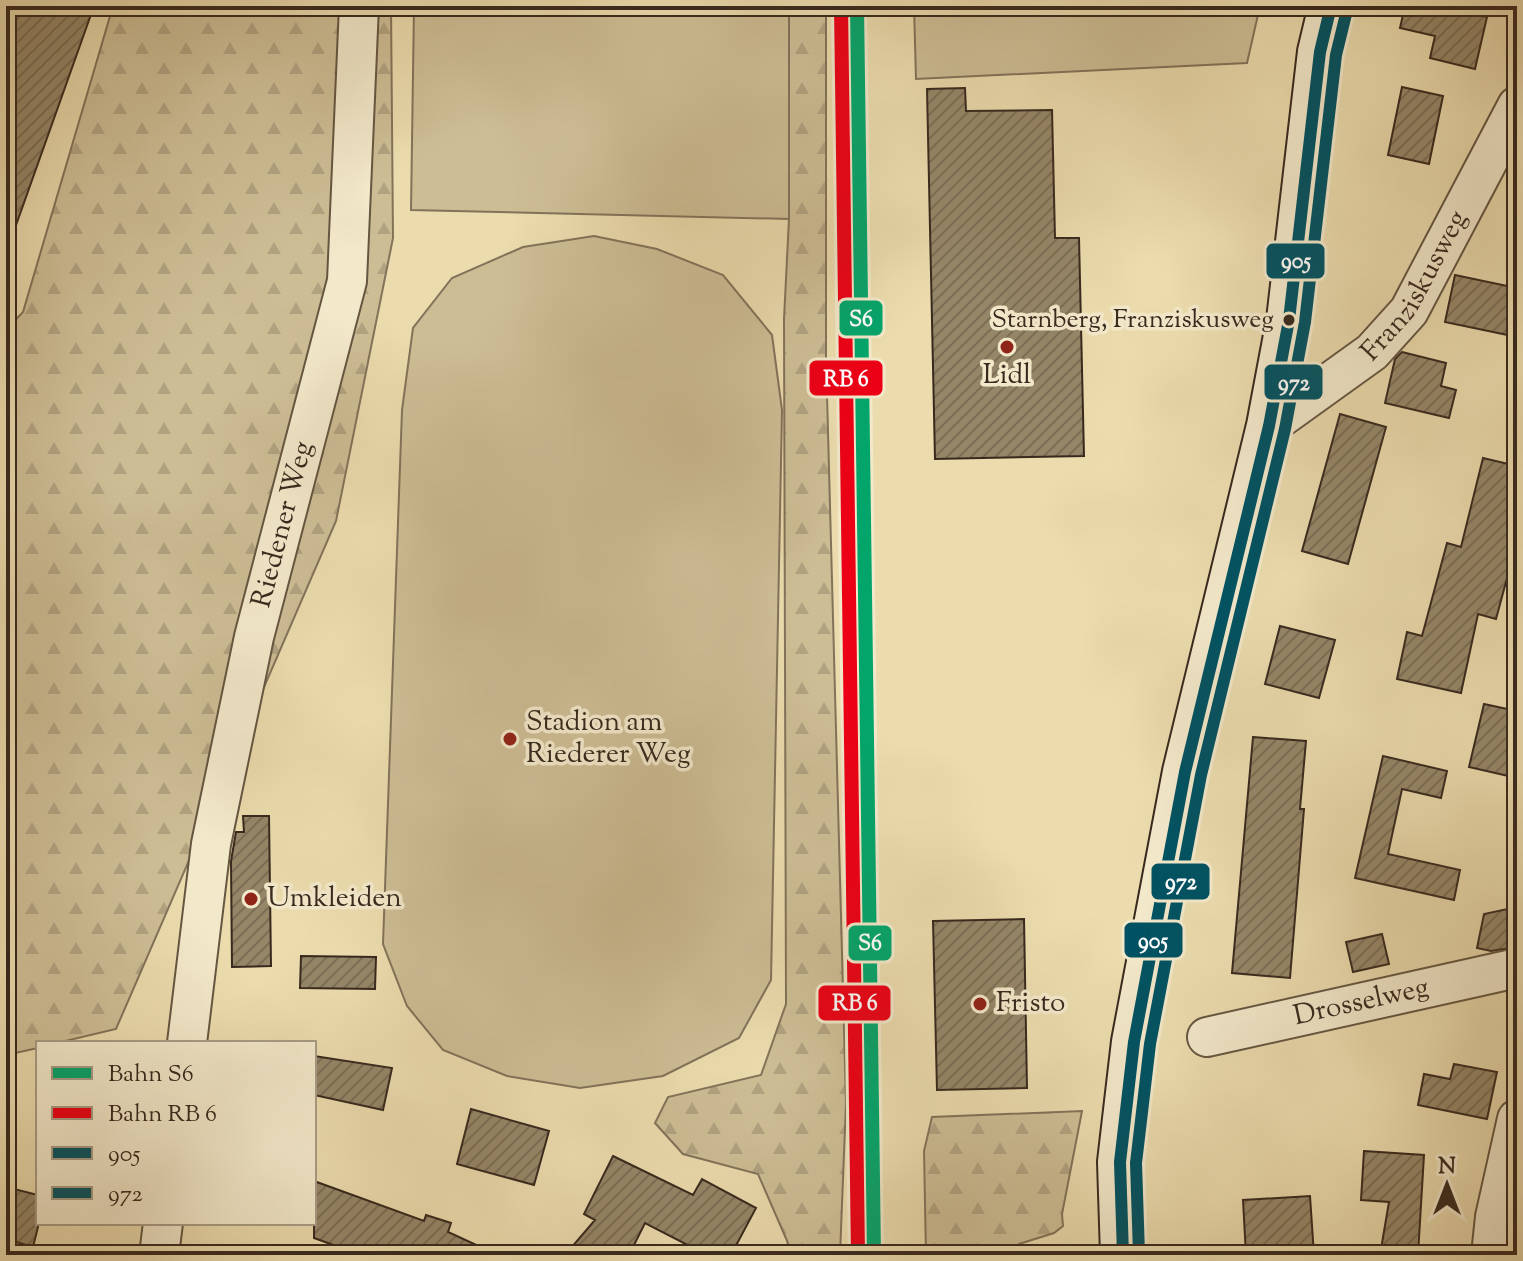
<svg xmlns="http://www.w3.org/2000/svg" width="1523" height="1261" viewBox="0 0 1523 1261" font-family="'Sorts Mill Goudy',serif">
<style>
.grass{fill:#cdbd95;stroke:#82735a;stroke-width:2}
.forest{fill:url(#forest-firs);stroke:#82735a;stroke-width:2}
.building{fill:url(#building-hatch);stroke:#38291e;stroke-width:2}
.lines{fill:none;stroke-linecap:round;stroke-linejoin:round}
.minor-casing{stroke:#655642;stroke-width:42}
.secondary-casing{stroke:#38291e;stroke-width:48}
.minor{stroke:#f2e8ca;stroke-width:38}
.secondary{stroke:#f2e8ca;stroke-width:44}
.bus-1-casing{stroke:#f2e8ca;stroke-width:18}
.bus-2-casing{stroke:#f2e8ca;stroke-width:18}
.bus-1{stroke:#005262;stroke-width:12}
.bus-2{stroke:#005262;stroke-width:12}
.rail-1-casing{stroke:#f2e8ca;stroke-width:20}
.rail-2-casing{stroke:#f2e8ca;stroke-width:20}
.rail-1{stroke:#03a56b;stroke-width:14}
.rail-2{stroke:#ec0016;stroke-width:14}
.bus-dot{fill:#38291e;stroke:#f2e8ca;stroke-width:3}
.poi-dot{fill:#8f2418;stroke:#f2e8ca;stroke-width:3}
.labels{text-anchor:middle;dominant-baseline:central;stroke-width:7;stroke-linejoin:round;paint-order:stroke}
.bus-label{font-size:26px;fill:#38291e;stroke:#f2e8ca;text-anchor:end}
.street-label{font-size:28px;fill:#38291e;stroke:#f2e8ca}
.poi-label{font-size:28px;fill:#38291e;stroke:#f2e8ca;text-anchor:start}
.line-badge{stroke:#f2e8ca;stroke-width:3}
.badge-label{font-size:22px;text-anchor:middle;font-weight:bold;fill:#fff}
</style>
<defs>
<pattern id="forest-firs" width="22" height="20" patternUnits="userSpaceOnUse" patternTransform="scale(2)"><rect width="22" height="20" fill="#cdbd95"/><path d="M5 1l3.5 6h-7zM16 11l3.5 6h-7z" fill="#b1a280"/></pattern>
<pattern id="building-hatch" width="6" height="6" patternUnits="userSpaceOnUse" patternTransform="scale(2)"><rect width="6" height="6" fill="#958668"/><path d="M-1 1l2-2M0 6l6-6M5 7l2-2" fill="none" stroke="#7b6e55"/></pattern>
</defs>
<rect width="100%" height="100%" fill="#ebdbad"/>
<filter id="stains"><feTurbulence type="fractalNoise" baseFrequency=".0025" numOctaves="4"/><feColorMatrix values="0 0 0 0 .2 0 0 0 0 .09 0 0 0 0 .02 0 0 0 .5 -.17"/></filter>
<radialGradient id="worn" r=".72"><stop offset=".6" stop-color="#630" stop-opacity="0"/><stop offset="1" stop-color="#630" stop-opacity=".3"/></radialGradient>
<path class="grass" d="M414,6H789V219L411,210Z
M914,6H1260L1247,63L916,79Z
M594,236L657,249L723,275L772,335L782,410L771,980L739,1038L663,1076L580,1088L507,1076L443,1050L407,1006L383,944L402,410L413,328L452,278L523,247Z"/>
<path class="forest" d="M113,6H391L393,238L336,521L116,1029L57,1043H38V1048L6,1055V330L23,312Z
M789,6H826V357L846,1103L840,1255H780L788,1243L758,1174L683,1154L655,1123L668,1097L761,1075L786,1004L784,319L789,219Z
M1082,1111L1062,1214L1063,1226L1054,1233L1019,1244L1006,1255H926L924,1151L932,1117Z"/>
<path class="building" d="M6,6H94L10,242H6Z
M1405,6H1444L1487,17L1475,69L1430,58L1435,36L1400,28Z
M1402,87L1443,96L1429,164L1388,155Z
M965,88L966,111L1052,110L1055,238H1079L1084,456L935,459L927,89Z
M1455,275L1517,288V337L1445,322Z
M1402,352L1446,363L1441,386L1456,390L1449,418L1385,403L1395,359Z
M1340,414L1386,427L1348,564L1302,551Z
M1483,458L1517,466V541L1496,619L1478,614L1461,693L1397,679L1407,632L1422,636L1447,543L1461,547Z
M1280,626L1335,640L1319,698L1265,684Z
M1484,704L1517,711V778L1469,767Z
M1253,737L1306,741L1300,809H1304L1290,978L1232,973Z
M1383,756L1447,771L1441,798L1402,789L1388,854L1460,870L1454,900L1355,878Z
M243,816H269L271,966L232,967L231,861L236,832H244Z
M1517,907V947L1491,951L1477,948L1484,914Z
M1024,919L1027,1088L937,1090L933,921Z
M1382,934L1389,964L1353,972L1346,942Z
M301,956L376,957L375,989L300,988Z
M314,1056L392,1068L383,1110L314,1095Z
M1454,1064L1497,1072L1487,1119L1418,1105L1424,1074L1450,1079Z
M471,1109L549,1131L534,1185L457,1164Z
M1364,1151L1424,1155L1418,1255H1380L1389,1202L1361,1200Z
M613,1156L693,1195L702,1179L756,1208L731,1255H707L645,1223L629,1255H565L595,1220L584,1214Z
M314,1181L424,1221L426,1215L451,1223L448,1232L498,1255H361L314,1238Z
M6,1187L38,1195V1227L33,1247L6,1239Z
M1310,1196L1314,1255H1246L1243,1200Z"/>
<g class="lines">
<defs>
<g id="minor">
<path id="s1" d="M1269,426L1372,352L1409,311L1517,106"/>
<path id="s2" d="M1207,1037L1517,968"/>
<path id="s3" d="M187,1043L211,844L254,637L347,281L359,6"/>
<path d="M159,1255L163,1223"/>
<path d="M1491,1255L1495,1217L1517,1119"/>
</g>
<path id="secondary" d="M1123,1255L1120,1162L1134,1042L1185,772L1269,426L1289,320L1320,52L1331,6"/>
</defs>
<use href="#minor" class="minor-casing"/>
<use href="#secondary" class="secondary-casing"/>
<use href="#minor" class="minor"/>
<use href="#secondary" class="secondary"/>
<defs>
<path id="bus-1" d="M1123,1255L1120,1162L1134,1042L1185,772L1269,426L1289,320L1320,52L1331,6"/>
<path id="bus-2" d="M1139,1254L1136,1163L1150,1044L1201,775L1285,429L1305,322L1336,55L1347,10"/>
</defs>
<use href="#bus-1" class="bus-1-casing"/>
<use href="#bus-2" class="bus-2-casing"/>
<use href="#bus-1" class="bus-1"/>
<use href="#bus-2" class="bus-2"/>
<defs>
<path id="rail-1" d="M857,6L874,1255"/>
<path id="rail-2" d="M841,6L858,1255"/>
</defs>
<use href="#rail-1" class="rail-1-casing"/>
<use href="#rail-2" class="rail-2-casing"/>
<use href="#rail-1" class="rail-1"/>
<use href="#rail-2" class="rail-2"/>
</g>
<circle class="bus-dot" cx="1289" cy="320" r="7"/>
<g class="poi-dot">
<circle cx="1007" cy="347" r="8"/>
<circle cx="510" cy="739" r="8"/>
<circle cx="251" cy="899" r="8"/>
<circle cx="980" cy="1004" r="8"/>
</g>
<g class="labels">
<g class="bus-label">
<text x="1274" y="320">Starnberg, Franziskusweg</text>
</g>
<g class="street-label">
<text stroke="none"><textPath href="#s1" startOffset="206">Franziskusweg</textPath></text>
<text stroke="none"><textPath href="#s3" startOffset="528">Riedener Weg</textPath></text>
<text stroke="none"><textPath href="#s2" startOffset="158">Drosselweg</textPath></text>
</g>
<g class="poi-label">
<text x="1007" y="376" text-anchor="middle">Lidl</text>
<text x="526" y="723">Stadion am<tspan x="526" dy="32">Riederer Weg</tspan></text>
<text x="267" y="899">Umkleiden</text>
<text x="996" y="1004">Fristo</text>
</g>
</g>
<g class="line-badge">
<rect x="1265" y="242" width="61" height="38" rx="8" fill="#005262"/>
<rect x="838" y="299" width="46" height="38" rx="8" fill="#03a56b"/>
<rect x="808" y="359" width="76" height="38" rx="8" fill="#ec0016"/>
<rect x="1263" y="363" width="61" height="38" rx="8" fill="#005262"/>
<rect x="1150" y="862" width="61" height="39" rx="8" fill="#005262"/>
<rect x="1123" y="921" width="61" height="38" rx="8" fill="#005262"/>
<rect x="847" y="924" width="46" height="38" rx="8" fill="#03a56b"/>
<rect x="817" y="984" width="75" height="38" rx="8" fill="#ec0016"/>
</g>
<g class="badge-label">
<text x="1296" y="268">905</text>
<text x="861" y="326">S6</text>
<text x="846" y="386">RB 6</text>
<text x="1294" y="390">972</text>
<text x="1181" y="889">972</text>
<text x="1153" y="948">905</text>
<text x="870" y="950">S6</text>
<text x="855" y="1010">RB 6</text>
</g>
<rect width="1523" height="1261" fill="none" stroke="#ebdbad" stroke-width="32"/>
<rect x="8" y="8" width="1507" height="1245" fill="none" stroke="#38291e" stroke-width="4"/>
<rect x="16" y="16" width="1491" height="1229" fill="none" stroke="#38291e" stroke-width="2"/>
<rect x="36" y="1041" width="280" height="184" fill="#f2e8ca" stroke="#a89c85" stroke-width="2"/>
<rect x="52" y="1067" width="40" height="12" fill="#03a56b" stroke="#a89c85" stroke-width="2"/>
<text x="108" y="1081" font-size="24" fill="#38291e">Bahn S6</text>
<rect x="52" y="1107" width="40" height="12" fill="#ec0016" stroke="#a89c85" stroke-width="2"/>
<text x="108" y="1121" font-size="24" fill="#38291e">Bahn RB 6</text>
<rect x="52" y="1147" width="40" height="12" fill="#005262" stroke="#a89c85" stroke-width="2"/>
<text x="108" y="1161" font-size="24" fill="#38291e">905</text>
<rect x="52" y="1187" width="40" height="12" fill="#005262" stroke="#a89c85" stroke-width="2"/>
<text x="108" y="1201" font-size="24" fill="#38291e">972</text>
<g transform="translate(1447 1185)" stroke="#f2e8ca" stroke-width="6" paint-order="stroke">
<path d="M0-6L14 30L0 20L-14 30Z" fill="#38291e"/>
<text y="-12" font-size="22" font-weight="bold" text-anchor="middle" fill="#38291e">N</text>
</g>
<rect width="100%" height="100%" filter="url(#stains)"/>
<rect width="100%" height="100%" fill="url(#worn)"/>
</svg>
